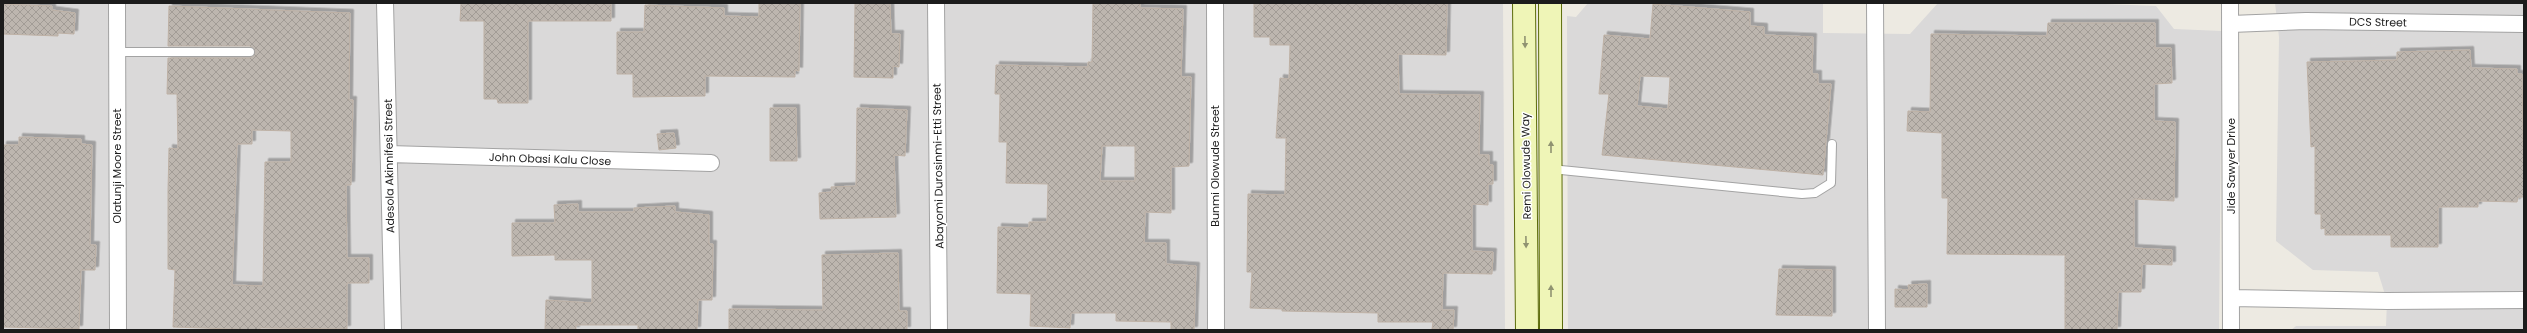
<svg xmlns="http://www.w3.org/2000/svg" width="2527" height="333" viewBox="0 0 2527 333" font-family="Poppins,sans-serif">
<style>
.residential{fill:#dad9d9}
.building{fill:url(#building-cross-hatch);stroke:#beb1a5;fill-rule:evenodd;filter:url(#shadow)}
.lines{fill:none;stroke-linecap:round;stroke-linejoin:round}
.service-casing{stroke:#a3a3a3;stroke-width:10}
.minor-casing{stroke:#a3a3a3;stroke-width:18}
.secondary-casing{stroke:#5c6c0a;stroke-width:24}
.service{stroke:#fff;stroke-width:8}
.minor{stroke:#fff;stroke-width:16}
.secondary{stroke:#eff5b7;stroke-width:22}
.oneway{fill:#909371}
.labels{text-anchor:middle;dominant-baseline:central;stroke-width:3;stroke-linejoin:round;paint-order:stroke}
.street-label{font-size:11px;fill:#1c1c1c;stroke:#fff}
</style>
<defs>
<pattern id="building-cross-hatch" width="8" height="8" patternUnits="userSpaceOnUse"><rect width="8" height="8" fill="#bdb6af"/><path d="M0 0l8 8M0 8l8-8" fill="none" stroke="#a29c96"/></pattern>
<filter id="shadow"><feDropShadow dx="3.5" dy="-3.5" stdDeviation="0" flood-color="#0004"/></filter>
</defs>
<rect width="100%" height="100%" fill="#edeae2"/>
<path class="residential" d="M3,3H1503L1505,330H3Z
M1588,3H1823V33L1910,34L1938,3H2080L2156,6L2174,29L2222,31L2219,330H1568L1567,16L1576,17Z
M2275,3H2524V330H2291L2296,326H2386L2387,301L2378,272L2313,270L2276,241L2279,37Z"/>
<path class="building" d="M461,3H611V21H528V103H498L497,99H484V21H460Z
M759,3H800L799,71L795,70V77L705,76V96L633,97V74H617V32H644L645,5L724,8V16L759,17Z
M855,3H890L891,34H900L899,67L893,66V78L854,77Z
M1093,3H1140V8L1183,9L1181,77H1191L1189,166L1171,167V213L1145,212L1144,243H1166V264L1196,266L1194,330H1171V322L1116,321V313H1071L1070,328L1030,326L1031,294L997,293L998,227L1029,228V222H1047L1048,184L1006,183L1007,142H999L1000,94H995L996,65L1088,67V62H1092ZM1102,146H1135V181H1100Z
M1254,3H1447L1446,55L1398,54L1399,94L1480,95L1479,155H1489V165H1493V184H1488V205L1472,204V251L1493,252L1492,274L1443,273L1442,310H1454L1453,330L1432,329L1433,322H1378V313L1282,311V309L1250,308L1252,272H1247L1248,194L1285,195L1286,138H1276L1280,78L1289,79L1290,45H1270V37H1254Z
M3,4L52,6V10L75,13L74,34L58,33V36L3,34Z
M1653,4L1750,12V26L1764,27V35L1813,37L1812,74H1818V84H1831L1823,175L1602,155L1609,94H1599L1604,35L1650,39ZM1640,76L1670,77L1668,109L1637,106Z
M169,6L350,13L349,100H353L351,185H346L347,258H369V283H347V329L260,328V330L173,327L175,270L168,269V190L169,148L178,149L177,94H167L168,58H250L255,52L250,46H168ZM252,130L291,131V162H265L263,286L232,285L237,144H252Z
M2048,23H2155V48H2171L2172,83L2154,84V121L2175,122L2174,201L2134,199V248L2172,250V265L2142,264L2141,292H2118L2117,330H2065V255L1947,254L1948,198H1942V133L1907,131L1908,111L1930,112L1931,34L2047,36Z
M2470,50L2471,68L2517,69V74H2522L2524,197H2518L2517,202L2478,201V207H2438V247H2391V235H2325V228L2321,229V214H2315V146L2311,147L2307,62L2397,60V52Z
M770,108H796L797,161H770Z
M857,108L907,110L905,156L894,155L896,217L820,219L819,193L832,192L831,187L856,186Z
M674,133L676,148L659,150L657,134Z
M19,137L81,139V144L92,145L90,245H96L95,270H81L79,329L3,327V145H19Z
M578,204V212H634V208L675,206V212L709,215V244H713L712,300H698L697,330H638V325H576V330H545L546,300L592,303V260H555V255L512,256V223H555L554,205Z
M898,253L899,311H907V330H729V309L823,310L822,255Z
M1779,269L1832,270V316L1776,315Z
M1927,284V307H1895V289L1909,290L1908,285Z"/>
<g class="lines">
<defs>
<path id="service" d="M117,52H250
M1551,169L1802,194L1815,193L1831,183L1832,144"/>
<path id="minor" d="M117,3L118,330
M385,3L393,330
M936,3L939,330
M1215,3L1216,330
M1875,3L1877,330
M2230,3L2231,330
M2231,24L2306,21L2524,24
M389,154L711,163
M2231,298L2387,301L2524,300"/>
<path id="secondary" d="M1524,3L1527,330
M1550,3L1551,330"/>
</defs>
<use href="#service" class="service-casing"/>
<use href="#minor" class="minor-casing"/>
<use href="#secondary" class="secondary-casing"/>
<use href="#service" class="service"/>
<use href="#minor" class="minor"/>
<use href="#secondary" class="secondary"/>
</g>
<defs><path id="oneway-solid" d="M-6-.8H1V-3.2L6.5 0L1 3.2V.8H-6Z"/></defs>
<g class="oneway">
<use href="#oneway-solid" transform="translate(1525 42) rotate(89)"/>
<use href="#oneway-solid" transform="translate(1551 147) rotate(-90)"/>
<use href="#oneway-solid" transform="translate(1526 242) rotate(89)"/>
<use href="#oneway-solid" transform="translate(1551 291) rotate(-90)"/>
</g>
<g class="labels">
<g class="street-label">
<text transform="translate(2378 22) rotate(1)">DCS Street</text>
<text transform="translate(550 159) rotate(2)">John Obasi Kalu Close</text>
<text transform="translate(117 166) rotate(-90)">Olatunji Moore Street</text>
<text transform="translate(389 166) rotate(-91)">Adesola Akinnifesi Street</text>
<text transform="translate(938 166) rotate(-91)">Abayomi Durosinmi-Etti Street</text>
<text transform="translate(1215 166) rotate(-90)">Bunmi Olowude Street</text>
<text transform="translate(1526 166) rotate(-91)">Remi Olowude Way</text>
<text transform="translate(2231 166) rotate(-90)">Jide Sawyer Drive</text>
</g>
</g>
<rect width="2527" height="333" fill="none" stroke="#1c1c1c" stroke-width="8"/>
</svg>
